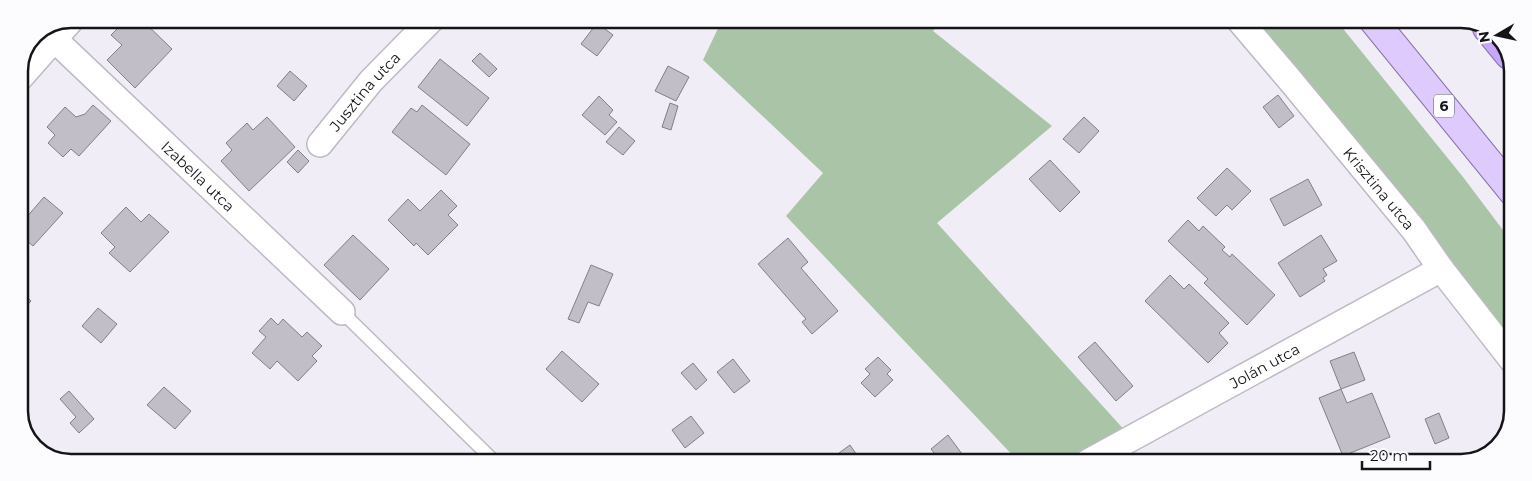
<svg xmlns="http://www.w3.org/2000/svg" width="1532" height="481" viewBox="0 0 1532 481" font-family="Montserrat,sans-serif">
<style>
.green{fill:#aac4a7}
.building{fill:#c2bec8;stroke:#827f88}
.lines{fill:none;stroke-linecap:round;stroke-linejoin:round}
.service-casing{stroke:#bdbac4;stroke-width:15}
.minor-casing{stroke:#bdbac4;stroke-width:28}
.primary-casing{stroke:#8973ab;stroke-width:30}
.motorway-casing{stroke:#8973ab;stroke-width:30}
.service{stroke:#fff;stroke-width:12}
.minor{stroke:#fff;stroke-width:25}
.primary{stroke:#decafc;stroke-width:28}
.motorway{stroke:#c8a6fa;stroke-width:28}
.labels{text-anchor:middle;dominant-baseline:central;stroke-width:4;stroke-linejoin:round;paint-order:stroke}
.shield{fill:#fcfcfe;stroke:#5a5a5d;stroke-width:1}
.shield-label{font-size:14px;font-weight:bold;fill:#151418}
.street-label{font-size:15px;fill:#151418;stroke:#fcfcfe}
.rim{fill:none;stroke:#151418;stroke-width:2.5}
</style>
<rect width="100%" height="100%" fill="#f1edf7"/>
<path class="green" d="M722,20H944L933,31L1052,126L937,223L1128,434L1073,462H1019L786,216L823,173L703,60Z
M1239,20H1336L1463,177L1512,242V360Z"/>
<path class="building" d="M127,19H141L172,49L135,88L107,60L122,45L111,35Z
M597,23L613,35L597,56L581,44Z
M480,53L497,69L489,77L472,61Z
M440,59L489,98L467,126L418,87Z
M668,66L689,77L676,101L655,91Z
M290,71L307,86L294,101L277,86Z
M1278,95L1294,116L1279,128L1263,107Z
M599,96L613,110L609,115L617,122L605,135L582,115Z
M670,103L678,106L671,130L662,127Z
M93,105L111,121L79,156L71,149L63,157L48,143L55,135L47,127L65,107L76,117L85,114Z
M422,105L470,144L446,175L392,132L411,108L417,112Z
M267,117L295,147L249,191L221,161L232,150L226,143L247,123L253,130Z
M1084,117L1099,131L1079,153L1063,139Z
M619,127L635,141L623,155L606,142Z
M298,150L309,161L298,173L287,162Z
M1050,160L1080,192L1060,212L1029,179Z
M1227,168L1251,191L1232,210L1227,205L1216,216L1197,198Z
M1308,179L1322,205L1284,226L1270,199Z
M441,190L457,206L448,215L458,225L428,255L416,243L414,246L388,220L408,199L420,211Z
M44,197L63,213L33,246L19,234V226Z
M126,207L141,222L149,214L169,232L130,272L109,253L115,247L101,233Z
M1188,220L1199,231L1203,226L1225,247L1222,250L1230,257L1232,254L1275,295L1247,325L1204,283L1208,279L1168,241Z
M353,235L389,269L360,300L324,265Z
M1321,235L1337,261L1323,269L1327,275L1323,278L1325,281L1300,297L1278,263Z
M788,238L808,262L801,268L838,311L812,334L802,322L806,319L758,264Z
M591,265L613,274L599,306L588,302L579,323L568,319Z
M1170,275L1184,289L1189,284L1229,323L1219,333L1228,343L1208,363L1145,301Z
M19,289L31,301L19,314Z
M98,308L117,324L101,343L82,326Z
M271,318L278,325L283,319L302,337L307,332L322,346L312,356L317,361L298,381L277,361L270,369L252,353L266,337L259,331Z
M1095,342L1133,386L1116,401L1078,357Z
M562,351L599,384L582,402L546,369Z
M1354,352L1365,380L1341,389L1330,361Z
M878,357L891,370L887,374L893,380L875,397L861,383L870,374L865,369Z
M733,359L750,381L734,393L717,372Z
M693,363L707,380L696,390L681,373Z
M164,387L191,411L175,429L147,405Z
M1341,389L1347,403L1372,393L1390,437L1343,456L1319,398Z
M69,391L94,419L79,433L70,423L76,417L60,399Z
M1439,413L1449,438L1435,444L1425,419Z
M691,416L704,433L685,448L672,430Z
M948,435L968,462H941L931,449Z
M850,445L861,461H828Z"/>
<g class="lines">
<defs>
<path id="service" d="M342,312L494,461"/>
<g id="minor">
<path id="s1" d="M1239,20L1290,80L1414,230L1441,269L1512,360"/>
<path id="s2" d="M54,39L342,312"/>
<path d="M19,79L72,19"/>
<path id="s3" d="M320,144L371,81L432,19"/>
<path id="s4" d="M1088,462L1441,269"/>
</g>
<path id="primary" d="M1373,20L1513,192"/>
<path id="motorway" d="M1487,28L1509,55"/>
</defs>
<use href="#service" class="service-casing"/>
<use href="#minor" class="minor-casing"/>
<use href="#primary" class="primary-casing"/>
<use href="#motorway" class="motorway-casing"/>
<use href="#service" class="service"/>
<use href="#minor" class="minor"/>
<use href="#primary" class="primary"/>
<use href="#motorway" class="motorway"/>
</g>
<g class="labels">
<rect class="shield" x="1434" y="94.5" width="20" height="23" rx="4"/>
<g class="shield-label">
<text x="1444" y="106">6</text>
</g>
<g class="street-label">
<text stroke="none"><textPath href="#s3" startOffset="69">Jusztina utca</textPath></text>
<text stroke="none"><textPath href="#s2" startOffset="199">Izabella utca</textPath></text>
<text stroke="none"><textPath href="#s1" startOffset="219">Krisztina utca</textPath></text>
<text stroke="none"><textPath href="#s4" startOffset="201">Jolán utca</textPath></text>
</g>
</g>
<path d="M0 0H1532V481H0ZM71 28H1461A43 43 0 0 1 1504 71V411A43 43 0 0 1 1461 454H71A43 43 0 0 1 28 411V71A43 43 0 0 1 71 28Z" fill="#fcfcfe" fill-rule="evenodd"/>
<path class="rim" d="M71 28H1461A43 43 0 0 1 1504 71V411A43 43 0 0 1 1461 454H71A43 43 0 0 1 28 411V71A43 43 0 0 1 71 28Z"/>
<g transform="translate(1497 35) rotate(261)" stroke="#fcfcfe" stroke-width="4" paint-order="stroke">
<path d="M0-4L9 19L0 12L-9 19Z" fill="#151418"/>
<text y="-8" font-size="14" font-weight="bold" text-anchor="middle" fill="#151418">N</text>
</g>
<path d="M1362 461v8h68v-8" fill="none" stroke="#151418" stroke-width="2.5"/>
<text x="1370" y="461" font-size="15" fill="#151418" stroke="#fcfcfe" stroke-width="4" paint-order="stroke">20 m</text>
</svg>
